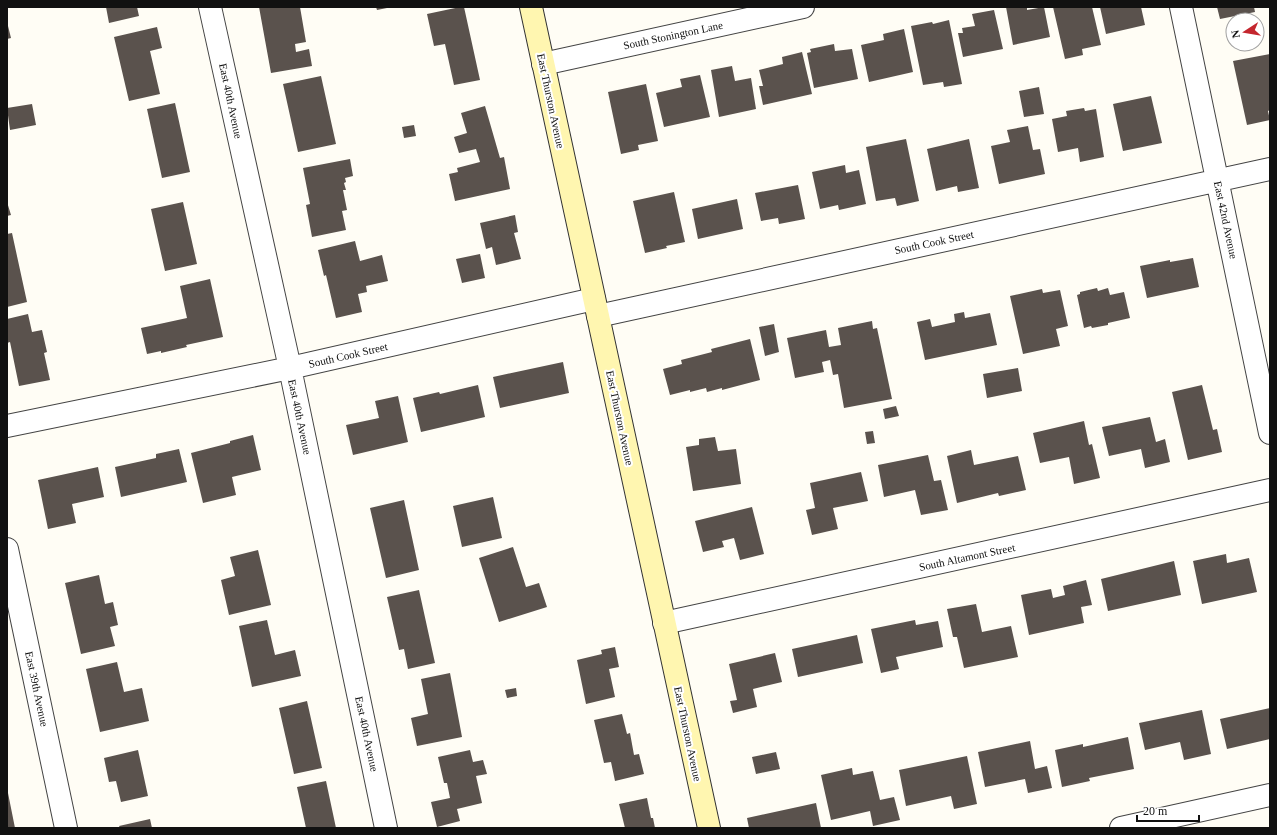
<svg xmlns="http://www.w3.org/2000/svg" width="1277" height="835" viewBox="0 0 1277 835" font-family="Georgia,serif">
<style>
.building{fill:#5a524d}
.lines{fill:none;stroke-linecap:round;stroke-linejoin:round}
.street-casing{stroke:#444;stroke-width:24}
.secondary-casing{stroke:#333;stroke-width:24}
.street{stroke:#fff;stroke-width:22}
.secondary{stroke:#fff6b0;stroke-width:22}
.labels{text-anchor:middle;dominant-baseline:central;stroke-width:4;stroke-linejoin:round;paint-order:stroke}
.street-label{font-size:11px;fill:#111;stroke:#fff}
</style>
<rect width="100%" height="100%" fill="#fffdf5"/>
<path class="building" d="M106,7H137L139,16L109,23Z
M259,7H300L306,42L295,44L296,52L309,49L312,66L271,73Z
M376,7H387V8L377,10Z
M460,7H464L480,80L454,85L445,44L434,46L427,14Z
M1006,7H1027V10L1044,7L1050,37L1013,45Z
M1053,7H1092L1101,45L1082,49L1083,55L1065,59Z
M1100,7H1141L1145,25L1106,34Z
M1217,7H1254L1255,12L1220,19Z
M994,10L1003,49L963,57L958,33H963L962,28L975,26L972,14Z
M949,20L962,84L944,87L943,82L923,85L911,26L932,22L933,24Z
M7,22L11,38L7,39Z
M157,27L162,48L150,51L160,94L129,101L114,37Z
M904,29L913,72L869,82L861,45L884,40L883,34Z
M834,44L835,51L852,49L858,79L814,88L807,53L811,52L810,49Z
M802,52L812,94L763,105L759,86H763L759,70L783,64L782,57Z
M1270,54V110L1268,111L1270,120L1247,125L1233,61Z
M732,66L735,81L751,78L756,109L719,117L711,70Z
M700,75L710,117L664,127L656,93L682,87L680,79Z
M321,76L336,144L298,152L283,84Z
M646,84L658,141L638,145L639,150L621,154L608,92Z
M1039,87L1044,114L1024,117L1019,91Z
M1151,96L1162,143L1123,151L1113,104Z
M175,103L190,172L162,178L147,109Z
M32,104L36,125L10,130L7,108Z
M485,106L500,158L504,157L510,189L455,201L449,174L458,172L457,168L480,162L476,149L459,153L454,137L467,133L461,113Z
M1084,108L1085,111L1096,109L1104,157L1080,162L1078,148L1058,152L1052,119L1067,116L1066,111Z
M414,125L416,136L404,138L402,127Z
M1028,126L1033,150L1040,149L1045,174L999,184L991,146L1010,142L1007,130Z
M906,139L919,201L897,206L895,198L876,201L866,147Z
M969,139L979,188L958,192L957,186L936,191L927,149Z
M350,159L353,176L345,178L346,182L344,183L346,190H343L347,210L342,211L346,230L312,237L306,205L310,204L303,168Z
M845,165L846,173L859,170L866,204L839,210L838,205L820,209L812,172Z
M798,185L805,219L779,224L778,218L761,221L755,193Z
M674,192L685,242L666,246L667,248L645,253L633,201Z
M737,199L743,229L698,239L692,209Z
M7,202L11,215L7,216Z
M183,202L197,264L165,271L151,209Z
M515,215L518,232L514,233L521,259L496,265L492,247L486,249L480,223Z
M12,233L27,302L7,307V234Z
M355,241L360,261L382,255L388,281L366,286L367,292L358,294L362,312L336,318L326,275L324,276L318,250Z
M480,254L485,278L462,283L456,259Z
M1193,258L1199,287L1147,298L1140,266L1170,260V262Z
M210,279L223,337L186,345L187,347L161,353V351L147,354L141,328L187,318L180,286Z
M1097,288L1098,291L1108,288L1110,295L1124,292L1130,318L1108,323V325L1092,328L1091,326L1084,328L1077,295L1080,294V292Z
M1042,289L1043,293L1060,290L1068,326L1056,329L1060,346L1023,354L1010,296Z
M964,312L965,318L990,313L997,345L925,360L917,322L930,319L932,327L955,322L954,314Z
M28,314L32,332L42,330L47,352L44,353L50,380L19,386L10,342L7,343V319Z
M872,321L873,329L877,328L892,399L844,408L838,374L833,375L830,360L822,362L824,372L795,378L787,338L826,330L829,347L841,345L838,328Z
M774,324L779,352L765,356L759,327Z
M750,339L760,380L722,390V388L707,392L706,388L690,392V390L670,395L663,369L682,364L681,360L712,352L711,349Z
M563,362L569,393L500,408L493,377Z
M1018,368L1022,391L987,398L983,374Z
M478,385L485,417L421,432L413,398L439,392L440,394Z
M1202,385L1213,430L1217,429L1222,452L1188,460L1172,392Z
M398,396L408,442L353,455L346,425L379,418L375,401Z
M896,406L899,416L885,419L883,409Z
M1150,417L1156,442L1165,439L1170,462L1145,468L1141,449L1109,456L1102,427Z
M1084,421L1089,445L1092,444L1100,478L1074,484L1069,457L1040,463L1033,433Z
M873,431L875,443L867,444L865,432Z
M253,435L261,470L232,477L236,495L203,503L191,453L230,443V441Z
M715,437L718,451L736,449L741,484L693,491L686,447L699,445V439Z
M179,449L187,482L121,497L115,467L156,458V454Z
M971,450L974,465L1018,456L1026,490L999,496L998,493L957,503L947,456Z
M928,455L934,481L941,480L948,510L921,515L915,490L884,497L878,465Z
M98,467L104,497L72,504L76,523L48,529L38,480Z
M861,472L868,501L833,508L838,529L812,535L806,510L815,508L810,483Z
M493,497L502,538L462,547L453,506Z
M404,500L419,570L386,578L370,508Z
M752,507L764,554L740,560L734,538L722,541L724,547L703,552L695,521Z
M513,547L526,587L539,583L547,607L499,622L479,558Z
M258,550L271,605L229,615L221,580L235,576L230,557Z
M1226,554L1227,563L1249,558L1257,592L1202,604L1193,561Z
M1174,561L1181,595L1108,611L1101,579Z
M99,575L105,604L113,602L118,625L110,627L115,646L81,654L65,583Z
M1086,580L1092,605L1081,607L1084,623L1029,635L1021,595L1051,589L1053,598L1065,595L1063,586Z
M419,590L435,663L408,669L404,649L399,650L387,597Z
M976,604L982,632L1011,626L1018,657L964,668L957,637H953L947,609Z
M267,620L275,655L295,650L301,676L252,687L239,626Z
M915,620L916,625L938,621L943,647L896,657L899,669L881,673L871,629Z
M857,635L863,663L798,677L792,649Z
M615,647L619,667L609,669L615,697L586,704L577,660L602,654L601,650Z
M775,653L782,682L753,689L757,707L733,713L730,701L737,700L729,664Z
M117,662L124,692L142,688L149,721L100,732L86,669Z
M450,673L462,737L417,746L411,718L428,714L421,679Z
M516,688L517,696L507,698L505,690Z
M307,701L322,768L294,774L279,708Z
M1270,708V739L1227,749L1220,719Z
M1202,710L1211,754L1184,760L1180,742L1145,750L1139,723Z
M622,714L627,734L630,733L634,755L639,754L644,774L615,781L611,762L604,763L594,720Z
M1128,737L1134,769L1089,778L1090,781L1062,787L1055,750L1083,744V747Z
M1030,741L1035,769L1047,766L1052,788L1028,793L1025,779L985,787L978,752Z
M138,750L148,796L121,802L116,781L109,782L104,758Z
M470,750L473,762L483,760L487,774L476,776L482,803L457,809L460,821L437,827L431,802L450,798L447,783H444L438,757Z
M776,752L780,769L756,774L752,757Z
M967,756L977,804L954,809L951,796L906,806L899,770Z
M852,768L853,775L873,771L880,800L894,797L900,820L873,826L870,811L831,820L821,775Z
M326,781L336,828H306L297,787Z
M7,793H8L15,828H7Z
M647,798L651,818H653L655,828H625L619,804Z
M816,803L821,828H749L747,818Z
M150,819L152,828H120L119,826Z"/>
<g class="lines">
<defs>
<path id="street" d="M210,7L290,368L386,828
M1181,7L1270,433
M543,64L803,7
M598,316L1270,169
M7,426L290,368L594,299
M7,549L66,828
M664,623L1270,490
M1121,828L1270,795"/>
<path id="secondary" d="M531,7L709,828"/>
</defs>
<use href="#street" class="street-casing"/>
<use href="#secondary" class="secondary-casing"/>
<use href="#street" class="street"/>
<use href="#secondary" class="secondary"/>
</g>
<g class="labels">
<g class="street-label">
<text transform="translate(673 35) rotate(-12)">South Stonington Lane</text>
<text transform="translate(231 101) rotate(78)">East 40th Avenue</text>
<text transform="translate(551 101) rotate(78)">East Thurston Avenue</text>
<text transform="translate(1226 220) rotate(78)">East 42nd Avenue</text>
<text transform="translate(934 242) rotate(-12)">South Cook Street</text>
<text transform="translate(348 355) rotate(-13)">South Cook Street</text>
<text transform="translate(300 417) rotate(78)">East 40th Avenue</text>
<text transform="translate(620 418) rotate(78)">East Thurston Avenue</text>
<text transform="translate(967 557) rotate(-12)">South Altamont Street</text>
<text transform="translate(37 689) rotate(78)">East 39th Avenue</text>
<text transform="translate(367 734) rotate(78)">East 40th Avenue</text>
<text transform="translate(688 734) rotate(78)">East Thurston Avenue</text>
</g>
</g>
<rect width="1277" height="835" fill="none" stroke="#111111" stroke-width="16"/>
<g transform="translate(1245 32) rotate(258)"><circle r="19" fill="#ffffff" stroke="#a0a0a0"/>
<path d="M0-3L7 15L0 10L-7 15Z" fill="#c4262e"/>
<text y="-6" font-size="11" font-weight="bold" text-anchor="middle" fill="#111111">N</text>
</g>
<path d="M1137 815v6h62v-6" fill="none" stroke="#111111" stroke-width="2"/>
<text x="1143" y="815" font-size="12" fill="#111111" stroke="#ffffff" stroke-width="3" paint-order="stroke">20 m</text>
</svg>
